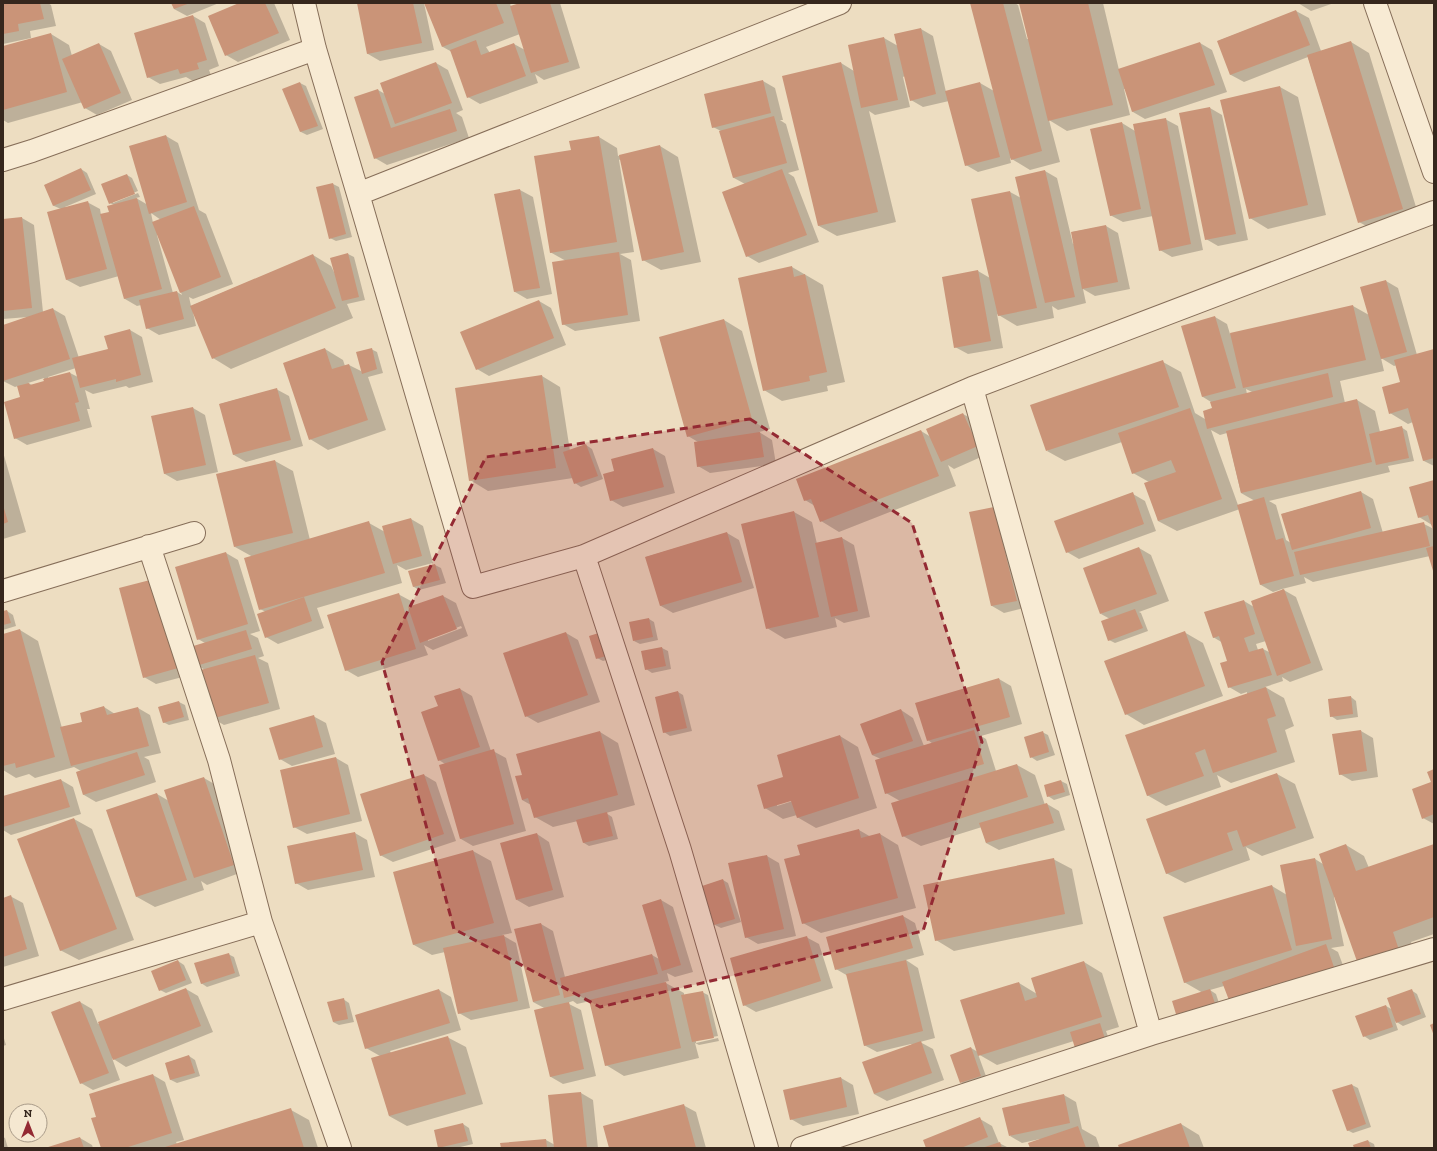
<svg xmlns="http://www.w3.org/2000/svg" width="1437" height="1151" viewBox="0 0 1437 1151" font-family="'Zilla Slab',serif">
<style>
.shadow{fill:#0003;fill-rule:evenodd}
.building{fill:#ca9478}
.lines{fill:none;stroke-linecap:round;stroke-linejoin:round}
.minor-casing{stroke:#866e59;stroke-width:24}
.minor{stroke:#f8ebd4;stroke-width:22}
.marked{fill:#942a33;fill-opacity:0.2;stroke:#942a33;stroke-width:3;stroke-dasharray:8 5;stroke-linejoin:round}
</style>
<rect width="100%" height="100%" fill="#edddc1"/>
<path class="shadow" d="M3,3H48L51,5L56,26L30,31L31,38L3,44Z
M172,3H219L187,16L174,9Z
M242,3H274L290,40L238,62L226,55Z
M358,3H424L434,50L380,61L368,54Z
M425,3H510L511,7L524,3H560L580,68L544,80L535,74L538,83L480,104L468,97L452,52L443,47ZM520,34L525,50L514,44L490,53L486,47Z
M971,3H1015L1018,5L1027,39H1029L1020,3H1103L1119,70L1200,43L1212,50L1227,92L1145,119L1133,112L1126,89H1124L1130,115L1067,131L1049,120L1060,162L1030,170L1010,158L1011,163L978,172L966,165L949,101L923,107L911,100L905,76L903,77L910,107L875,115L869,111L896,222L837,236L819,226L841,63L854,71L884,38L898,46L921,29L933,36L946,92L980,83L994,91Z
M1298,3H1334L1311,11Z
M1296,11L1309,18L1321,51L1351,42L1369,53L1420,220L1377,232L1359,222L1308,57L1244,82L1231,75L1218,41Z
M193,16L205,23L219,66L209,70L211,75L193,81L186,77L160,84L148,77Z
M51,34L69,45L72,56L99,44L111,51L132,100L97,115L85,108L83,102L8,123L3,120V47Z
M436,63L448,70L463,110L456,113L462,117L469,138L387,165L375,158L378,90L385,94Z
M763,81L775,88L783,120H780L786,124L799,170L788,173L794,177L819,242L759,263L747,256L745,184L734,178L721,131L713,127Z
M300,83L306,86L323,129L307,135L301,132L284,90Z
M1280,87L1298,97L1326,215L1268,229L1250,218Z
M1210,108L1222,115L1248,240L1218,246L1206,239Z
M1165,119L1178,126L1203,250L1172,257L1160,250L1153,216L1123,222L1110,215L1122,123L1135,131Z
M166,136L178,143L199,210L206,214L233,284L193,299L189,297L191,306L313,255L331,266L335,274L332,258L348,254L354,257L365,300L347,304L353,318L231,369L213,358L194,312H193L196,326L159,335L147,328L141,305L137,306L125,299L119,276L80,287L67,280L61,209L54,206L45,185L81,169L87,173L96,194L65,207V208L87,202L100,209L101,215L110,213L114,205L110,203L127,175L132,178L138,191L113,201V203L138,193L140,197L136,198L148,205ZM151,213L161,220L153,223ZM157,235H158L182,295L177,292L173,293Z
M599,137L617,148L618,156L660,146L678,157L701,262L661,270L643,260L621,159L619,160L634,252L620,254L631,260L640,321L575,331L563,324L566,261L550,252L572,151Z
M1045,171L1057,178L1073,244L1074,243L1072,232L1106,226L1118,233L1130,289L1095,296L1083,289L1086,303L1058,310L1052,306L1054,318L1017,326L997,314L1003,348L968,354L955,347L978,271L990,278L1010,192L1021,198Z
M333,184L339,187L352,237L336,241L330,238Z
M520,190L533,197L552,294L527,299L515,292L495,195Z
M22,218L34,225L43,312L53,309L65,316L79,358L109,350L130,330L142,337L153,382L129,388L126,386L93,394L85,390L90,409H87L92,427L27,445L15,438L21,398L18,386L15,387L3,381V326L28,317L3,319V220ZM76,368L78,377L70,373L48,379V377ZM44,378L45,382L32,385L28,383Z
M792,267L823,285L845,382L827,386L828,391L782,401L764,390Z
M1386,281L1398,288L1417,355L1434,350V466L1424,461L1413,422L1408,424L1390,413L1402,382L1397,365L1394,366L1381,358L1384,371L1340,381L1345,403L1357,400L1375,411L1380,432L1401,427L1407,431L1414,461L1388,466L1390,472L1269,501L1276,505L1286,540L1291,543L1282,514L1361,492L1373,499L1383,533L1424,524L1434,529L1432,525L1419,517L1434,481V572L1430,556L1313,582L1304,577L1306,583L1282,589L1296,597L1323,670L1290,682L1282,677L1283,681L1265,687L1284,698L1294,726L1285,730L1295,762L1231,783L1217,775L1221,787L1166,806L1147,795L1247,694V692L1241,694L1229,687V661L1223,643L1213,637L1244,601L1254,607L1282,591V589L1273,592L1261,585L1240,509L1177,531L1158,521L1149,482L1133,473L1122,442L1065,461L1047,451L1163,362L1181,372L1195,413L1205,419L1213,409L1211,402L1203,397L1215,317L1227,324L1230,334L1353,306L1369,315ZM1246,389L1252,392L1247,394ZM1211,430L1220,435L1227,433L1241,493L1255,501L1238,505ZM1266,641L1271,653L1263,649L1258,650L1256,644Z
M539,301L551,308L566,345L489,376L477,369Z
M724,320L742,331L770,429L759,432L772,440L776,464L710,473L698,466V442L688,436Z
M325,349L343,360L345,366L349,365L363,372L371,349L377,352L383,373L368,377L386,430L328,450L310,439Z
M542,376L560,387L570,451L586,445L592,449L603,479L581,487L575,483L573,478L488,491L470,480Z
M276,389L289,396L303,446L246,462L234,455L220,404Z
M193,408L205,415L218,472L177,481L165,474L153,417Z
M963,414L976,421L990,453L954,469L948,465L956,486L839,532L821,521L815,506L805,500L921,431L931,437Z
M653,449L665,456L675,493L623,507L611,500L616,472Z
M3,452L26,532L3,539Z
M275,461L293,471L310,540L369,523L385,532L411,519L423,526L433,563L406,570L397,565L402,583L317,608L324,628L278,644L266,637V612L260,609L253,557L235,547Z
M1133,494L1145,501L1156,531L1079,559L1067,552Z
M994,508L1028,607L1004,613L992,606L970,513Z
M794,512L812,522L817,544L842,538L854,545L870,617L844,623L835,618L837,627L785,639L767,628Z
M727,533L739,540L754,588L673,613L661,606L646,557Z
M1139,548L1151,555L1169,601L1139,612L1141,613L1148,631L1115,643L1109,640L1110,619L1101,614Z
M226,553L238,560L260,631L250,634L258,638L264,656L258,658L268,663L280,709L224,725L212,718L205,670L197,665L205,643L198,639Z
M435,565L441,568L446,583L419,590L414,587L409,572Z
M120,589L190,675L156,684L144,677Z
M398,594L411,601L412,607L443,596L456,603L468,636L433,650L424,645L428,655L358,677L346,670ZM461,626L462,628L428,641V639Z
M7,611L13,615L16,626L3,630V612Z
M649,619L654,622L658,640L640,644L634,641Z
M20,630L38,641L62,728L83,722L104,707L115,714L138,708L150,715L161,753L144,757L149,760L156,782L96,802L84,795L77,772L81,771L74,767L35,778L29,774L16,778L3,770V635Z
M1184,632L1203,643L1223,696L1144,725L1126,714Z
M566,633L578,640L600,702L538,723L526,716Z
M602,633L614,658L603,661L597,658Z
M662,648L668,651L671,669L652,673L646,669Z
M999,679L1011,686L1022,724L981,736L986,739L996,771L1017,765L1035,775L1045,805L1047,804L1059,811L1065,830L999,850L986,843L982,827L921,846L903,836L900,801L886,793L881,759L872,755L901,710L913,718L924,746L933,744L928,740Z
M460,689L472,696L491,751H493L506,758L526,831L473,846L461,839L445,764L439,760V707Z
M678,692L683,695L692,731L670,736L664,732Z
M1351,697L1356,701L1358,717L1337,720L1331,716Z
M179,702L185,705L189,720L169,725L163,722L159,707Z
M313,716L326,723L335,754L292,766L280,759Z
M1361,731L1373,738L1378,777L1352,781L1340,774Z
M600,732L618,743L635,805L606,813L612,817L618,839L589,846L584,843L578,821L553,827L535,817L531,805L522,800L523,776Z
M1042,732L1048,735L1055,755L1037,761L1031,757Z
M840,736L858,747L877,808L816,828L797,817V815L783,819L765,808L785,778ZM796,798V800L777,806V804Z
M336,758L348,765L362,821L307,834L294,827Z
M1434,770V824L1423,818Z
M1277,774L1295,784L1314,838L1262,856L1246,847L1250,860L1185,883L1166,873Z
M424,775L436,782L456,841L393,862L380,855Z
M204,778L216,785L245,871L207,885L201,881L204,890L155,907L137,897L157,794L169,801Z
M61,780L73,787L81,814L11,835L3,830V797Z
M1061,781L1067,784L1070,795L1054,800L1048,796Z
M74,819L92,829L134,940L79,960L60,950Z
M859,830L871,837L880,834L898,845L916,908L821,933L803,923L801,856Z
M355,833L367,840L375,877L308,890L296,883Z
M537,834L549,842L564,897L529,907L517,900Z
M1346,845L1364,856L1369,868L1434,845V934L1411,942L1418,963L1378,977L1360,967L1335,897H1334L1344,946L1331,948L1338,952L1347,976L1224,986L1210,990L1216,994L1223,1015L1203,993L1184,982L1272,886L1287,895L1281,866L1315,859L1323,864Z
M473,851L491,861L512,933L502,935L516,943L530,1008L471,1020L459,1013L445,952L432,955L414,945L394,873Z
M767,856L779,863L796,936L758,944L746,937Z
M1053,859L1072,869L1083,924L954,951L936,940Z
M723,880L728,883L741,922L721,928L715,925Z
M10,896L23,903L39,956L3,967V899Z
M661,900L673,907L693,972L675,977L667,973L669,981L664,982L684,993V996L702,992L708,995L718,1036L696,1040V1043L718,1038L719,1041L699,1045L695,1043L699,1058L624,1076L606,1065L590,1001L577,1004L573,1001L567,1003L581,1010L596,1076L563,1084L551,1077L546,1009L533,1002L541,924L553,931L565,977L652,955L659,959L643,905Z
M903,916L915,923L924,955L906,960L918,968L935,1038L920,1042L933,1049L944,1080L887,1101L874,1094L912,1045L911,1044L877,1052L864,1045L848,976L836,969Z
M806,937L819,944L833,988L756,1012L744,1005Z
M228,954L234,957L240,976L207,987L201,983Z
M178,961L184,965L192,983L166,993L160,990Z
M1084,962L1102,973L1119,1027L1106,1031L1110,1042L1074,1041L997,1065L978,1054L987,1079L967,1086L961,1082L971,1048L978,1052L1019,983L1037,994Z
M186,989L198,996L213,1032L126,1067L112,1058L120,1080L93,1090L81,1083L80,1002L92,1009L98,1024Z
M439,990L451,997L461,1030L390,1051L391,1053L447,1037L466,1047L483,1104L407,1126L389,1116L380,1056L366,1048Z
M1411,990L1417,994L1426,1017L1403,1026L1395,1021L1398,1030L1370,1040L1364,1036L1386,1006L1393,1010Z
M343,999L349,1003L354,1022L339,1025L333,1022Z
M3,1035L6,1045L3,1046Z
M189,1056L195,1060L200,1076L177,1083L171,1080L166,1063Z
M153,1075L165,1082L184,1140L176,1142L177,1144L291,1110L309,1120L318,1148H102L97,1118Z
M841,1078L853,1085L859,1114L803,1126L791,1119Z
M1352,1085L1358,1088L1371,1127L1353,1133L1347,1130Z
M581,1093L593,1100L598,1148H502L546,1140L555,1145Z
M1064,1095L1076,1102L1082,1129L1096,1137L1100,1148H1031L1040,1140V1139L1022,1143L1010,1136Z
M683,1105L696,1112L706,1148H610Z
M980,1119L992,1126L999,1143L1009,1148H927Z
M463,1124L469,1128L473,1144L456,1148L438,1147Z
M1181,1124L1199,1135L1204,1148H1120Z
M3,1137L5,1138L8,1148H3Z
M80,1138L92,1145L93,1148H47Z
M1368,1141L1374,1144L1375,1148H1355Z"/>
<path class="building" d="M3,3H40L44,19L18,24L19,31L3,34Z
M171,3H190L174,9Z
M239,3H265L279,33L225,56L208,16Z
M357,3H413L422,43L367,54Z
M424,3H496L504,23L442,47Z
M520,3H550L569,62L531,73L510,6Z
M970,3H1003L1042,151L1011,160Z
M1019,3H1088L1113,105L1048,121Z
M1296,10L1310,45L1230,75L1217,41Z
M193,15L207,60L197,63L199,69L180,74L178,69L147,78L134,33Z
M921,28L936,94L910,101L894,34Z
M51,33L67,92L3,110V46Z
M884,37L898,100L861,108L848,45Z
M476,40L481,55L514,43L526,76L467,98L450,50Z
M1351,41L1403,209L1358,223L1307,55Z
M1200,42L1215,85L1132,112L1118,69Z
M99,43L121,93L84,109L62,59Z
M436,62L452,103L395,124L380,83Z
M841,62L878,212L818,226L782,76Z
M763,80L771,113L712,128L704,94Z
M300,82L318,126L300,132L282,89Z
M980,82L1000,157L965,166L945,91Z
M1280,86L1308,205L1249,219L1220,100Z
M378,89L391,128L450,109L457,131L374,159L354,97Z
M1210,107L1236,234L1205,240L1179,113Z
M774,116L787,163L733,178L719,131Z
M1166,118L1191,244L1159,251L1133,124Z
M1122,122L1141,209L1110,216L1090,129Z
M166,135L187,202L149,214L129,146Z
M599,136L617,242L550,253L534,156L571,150L569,141Z
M660,145L684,252L642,261L619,155Z
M81,168L91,190L53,206L44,185Z
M782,169L807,235L746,257L722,192Z
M1045,170L1075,297L1045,303L1015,177Z
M127,174L135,194L109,204L101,184Z
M333,183L346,234L329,239L316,187Z
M520,189L540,288L514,292L494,194Z
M1010,191L1037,308L998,316L971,199Z
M137,198L162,289L124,299L100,214L109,212L107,206Z
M88,201L107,269L66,280L47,212Z
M194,206L221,277L180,293L152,222Z
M22,217L32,308L3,311V219Z
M1106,225L1118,282L1082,289L1071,232Z
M619,252L628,315L562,325L552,262Z
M348,253L359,297L342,301L330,258Z
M313,254L336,308L212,359L190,306Z
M792,266L794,277L805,274L827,372L809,376L810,381L763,391L738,278Z
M978,270L991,341L954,348L942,277Z
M1386,280L1407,352L1381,359L1360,287Z
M177,291L184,319L146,329L139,300Z
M539,300L554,338L476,370L460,332Z
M1353,305L1366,360L1243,388L1230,333Z
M53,308L70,359L3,381V325Z
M1215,316L1236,388L1202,397L1181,326Z
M724,319L752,419L687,437L659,337Z
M130,329L141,375L116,382V379L80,388L72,358L108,349L104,336Z
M325,348L332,369L349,364L368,420L309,440L283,363Z
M372,348L377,369L362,374L356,352Z
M1434,349V458L1423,461L1408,408L1389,414L1382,387L1400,382L1394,360Z
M1163,360L1179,407L1046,451L1030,405Z
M70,372L79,402L75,403L80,421L14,439L4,402L20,397L17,386L29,383L30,385L44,381L43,379Z
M1328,373L1333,397L1207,429L1203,411L1212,408L1210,402Z
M542,375L556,468L469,481L455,388Z
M277,388L291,440L233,455L219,404Z
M1357,399L1372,462L1241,493L1226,431Z
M193,407L206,465L164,474L151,416Z
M1190,408L1222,499L1158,521L1144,483L1176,472L1171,460L1132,474L1118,433Z
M963,413L978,446L941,462L926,429Z
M1402,426L1409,458L1376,465L1369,434Z
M921,430L939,476L820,522L811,499L804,501L796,479Z
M760,432L764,457L697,467L694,442Z
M586,444L598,476L574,484L563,452Z
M653,448L664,487L610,501L603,474L614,471L611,459Z
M275,460L293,533L234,547L216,474Z
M1434,480V533L1428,515L1418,518L1409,487Z
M1361,491L1371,528L1292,550L1281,514Z
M1133,492L1144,524L1066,553L1054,521Z
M1264,497L1276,540L1283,538L1294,576L1260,585L1237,505Z
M3,505L8,522L3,524Z
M994,507L1017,601L991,606L969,512Z
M794,511L819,617L766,629L741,524Z
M411,518L422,556L393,564L382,526Z
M369,521L385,573L259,610L244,558Z
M1424,522L1430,546L1300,575L1294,552Z
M727,532L742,582L660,606L645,557Z
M842,537L858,611L831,617L815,543Z
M1434,546V574L1426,548Z
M1139,547L1157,594L1100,614L1083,568Z
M226,552L248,624L197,640L175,567Z
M435,564L440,580L413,587L408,571Z
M154,579L178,668L143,678L119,588Z
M1284,589L1311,663L1277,676L1251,601Z
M399,593L416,649L345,671L327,615Z
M443,595L457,629L420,643L408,607Z
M304,597L312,621L265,638L257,614Z
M1244,600L1255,634L1244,638L1249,652L1263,648L1272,675L1228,688L1220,663L1227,661L1219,636L1213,638L1204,612Z
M1135,609L1143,628L1108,641L1101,621Z
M7,610L11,623L3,625V611Z
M649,618L653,637L633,641L629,622Z
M20,629L55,757L16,768L15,763L3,766V634Z
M246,630L252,649L196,666L190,647Z
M1185,631L1205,686L1125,715L1104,661Z
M566,632L588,695L525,717L503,653Z
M602,632L609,655L596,659L589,636Z
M662,647L666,666L645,670L641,651Z
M255,655L269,703L211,719L197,671Z
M999,678L1010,717L927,741L915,703Z
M1266,687L1276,716L1267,719L1277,752L1213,773L1205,749L1195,753L1204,776L1147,796L1125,735Z
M460,688L480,747L438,761L421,712L438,706L434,696Z
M678,691L687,728L663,733L655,697Z
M1351,696L1353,714L1330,717L1328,699Z
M179,701L184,717L163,723L158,707Z
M104,706L107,715L138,707L149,746L71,766L60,727L82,722L80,713Z
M901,709L913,741L872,755L860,724Z
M314,715L323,747L279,760L269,728Z
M974,730L984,764L885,794L875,760Z
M1361,730L1367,771L1339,775L1332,734Z
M600,731L618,795L534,818L528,798L522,800L515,776L522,775L516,754Z
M1043,731L1049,752L1030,758L1024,737Z
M840,735L859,798L797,818L791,801L764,809L757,785L783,777L777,755Z
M494,749L514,824L460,839L439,765Z
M137,752L145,775L83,795L76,772Z
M336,757L350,814L293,828L280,770Z
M1017,764L1028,797L902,837L891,803Z
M1434,769V814L1422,819L1412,789L1431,782L1427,772Z
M1277,773L1296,828L1243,847L1237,830L1227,833L1233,850L1166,874L1146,819Z
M424,774L444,834L380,856L360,794Z
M204,777L234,865L194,878L164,790Z
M61,779L70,807L3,827V796Z
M1061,780L1065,792L1047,797L1044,785Z
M157,793L187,880L136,897L106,810Z
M1047,803L1054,823L986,843L979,823Z
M607,812L613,836L583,843L576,820Z
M74,818L117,929L60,951L17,839Z
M859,829L861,838L880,833L898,898L802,924L784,859L800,855L797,845Z
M355,832L363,870L295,884L287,846Z
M537,833L553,890L516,900L500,843Z
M1346,844L1356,871L1434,844V917L1393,932L1400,953L1359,967L1319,854Z
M473,850L494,923L413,945L393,872Z
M767,855L784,929L745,938L728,863Z
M1054,858L1065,914L935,941L923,885Z
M1315,858L1332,939L1296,946L1280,865Z
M723,879L735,919L714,925L702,886Z
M1272,885L1292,950L1184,983L1163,917Z
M11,895L27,949L3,957V898Z
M661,899L681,965L662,971L642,905Z
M903,915L913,948L835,970L826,937Z
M541,923L560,995L533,1002L514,929Z
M504,935L518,1001L458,1014L443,948Z
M807,936L821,981L743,1006L730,958Z
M1326,944L1335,970L1232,1008L1222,982Z
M229,953L235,973L201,984L194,963Z
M652,954L658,974L564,998L560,978Z
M178,960L186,980L159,991L151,971Z
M906,960L923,1031L864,1046L846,974Z
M1084,961L1102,1017L978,1056L960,1000L1019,982L1025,1001L1037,997L1031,978Z
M666,982L681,1048L605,1066L589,1000Z
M186,988L201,1026L113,1060L98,1022Z
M439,989L450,1023L365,1049L355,1015Z
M1210,989L1218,1012L1179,1024L1172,1001Z
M1412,989L1421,1014L1396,1023L1387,998Z
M703,991L714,1038L692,1042L681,995Z
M344,998L348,1019L333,1022L327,1002Z
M80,1001L109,1073L80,1084L51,1012Z
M569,1002L584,1069L550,1077L534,1010Z
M1386,1005L1393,1027L1363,1037L1355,1016Z
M1100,1023L1105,1039L1075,1048L1070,1032Z
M1434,1023V1036L1430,1025Z
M448,1036L466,1094L389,1116L371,1058Z
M921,1041L932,1073L874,1094L862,1062Z
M971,1047L981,1076L960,1083L950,1055Z
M189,1055L195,1073L170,1080L165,1063Z
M153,1074L172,1133L125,1148H101L91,1118L96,1117L89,1094Z
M841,1077L847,1107L790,1120L783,1090Z
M1352,1084L1366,1124L1347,1131L1332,1090Z
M581,1092L587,1148H554L548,1095Z
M1064,1094L1070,1123L1009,1136L1002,1108Z
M684,1104L696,1148H609L603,1126Z
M291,1108L304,1148H162Z
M980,1117L988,1137L961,1148H926L923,1140Z
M463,1123L468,1141L438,1148L434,1130Z
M1181,1123L1190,1148H1119L1118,1145Z
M1078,1126L1086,1148H1030L1028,1143Z
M80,1137L84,1148H45Z
M546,1139L547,1148H501L500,1143Z
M1368,1140L1371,1148H1354L1353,1145Z
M1000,1142L1002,1148H982Z"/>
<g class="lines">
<defs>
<path id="minor" d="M304,3L315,49L358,194L473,587L584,556L972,388L1434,212
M1375,3L1434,172
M3,160L32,151L315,49
M358,194L840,3
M972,388L1151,1034
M149,546L219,760L261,922
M584,556L680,850L767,1148
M3,591L194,533
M3,999L261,922L340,1148
M802,1148L1151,1034L1434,949"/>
</defs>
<use href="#minor" class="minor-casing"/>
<use href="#minor" class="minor"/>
</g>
<path class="marked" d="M750,419L912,523L982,742L923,931L600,1007L454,929L382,662L486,457Z"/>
<rect width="1437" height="1151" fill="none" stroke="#36271d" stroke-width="8"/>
<g transform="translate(28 1123)"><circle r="19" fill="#f5e8d1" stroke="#a99b89"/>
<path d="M0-3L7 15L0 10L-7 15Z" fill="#942a33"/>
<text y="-6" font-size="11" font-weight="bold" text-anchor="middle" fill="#36271d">N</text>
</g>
</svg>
